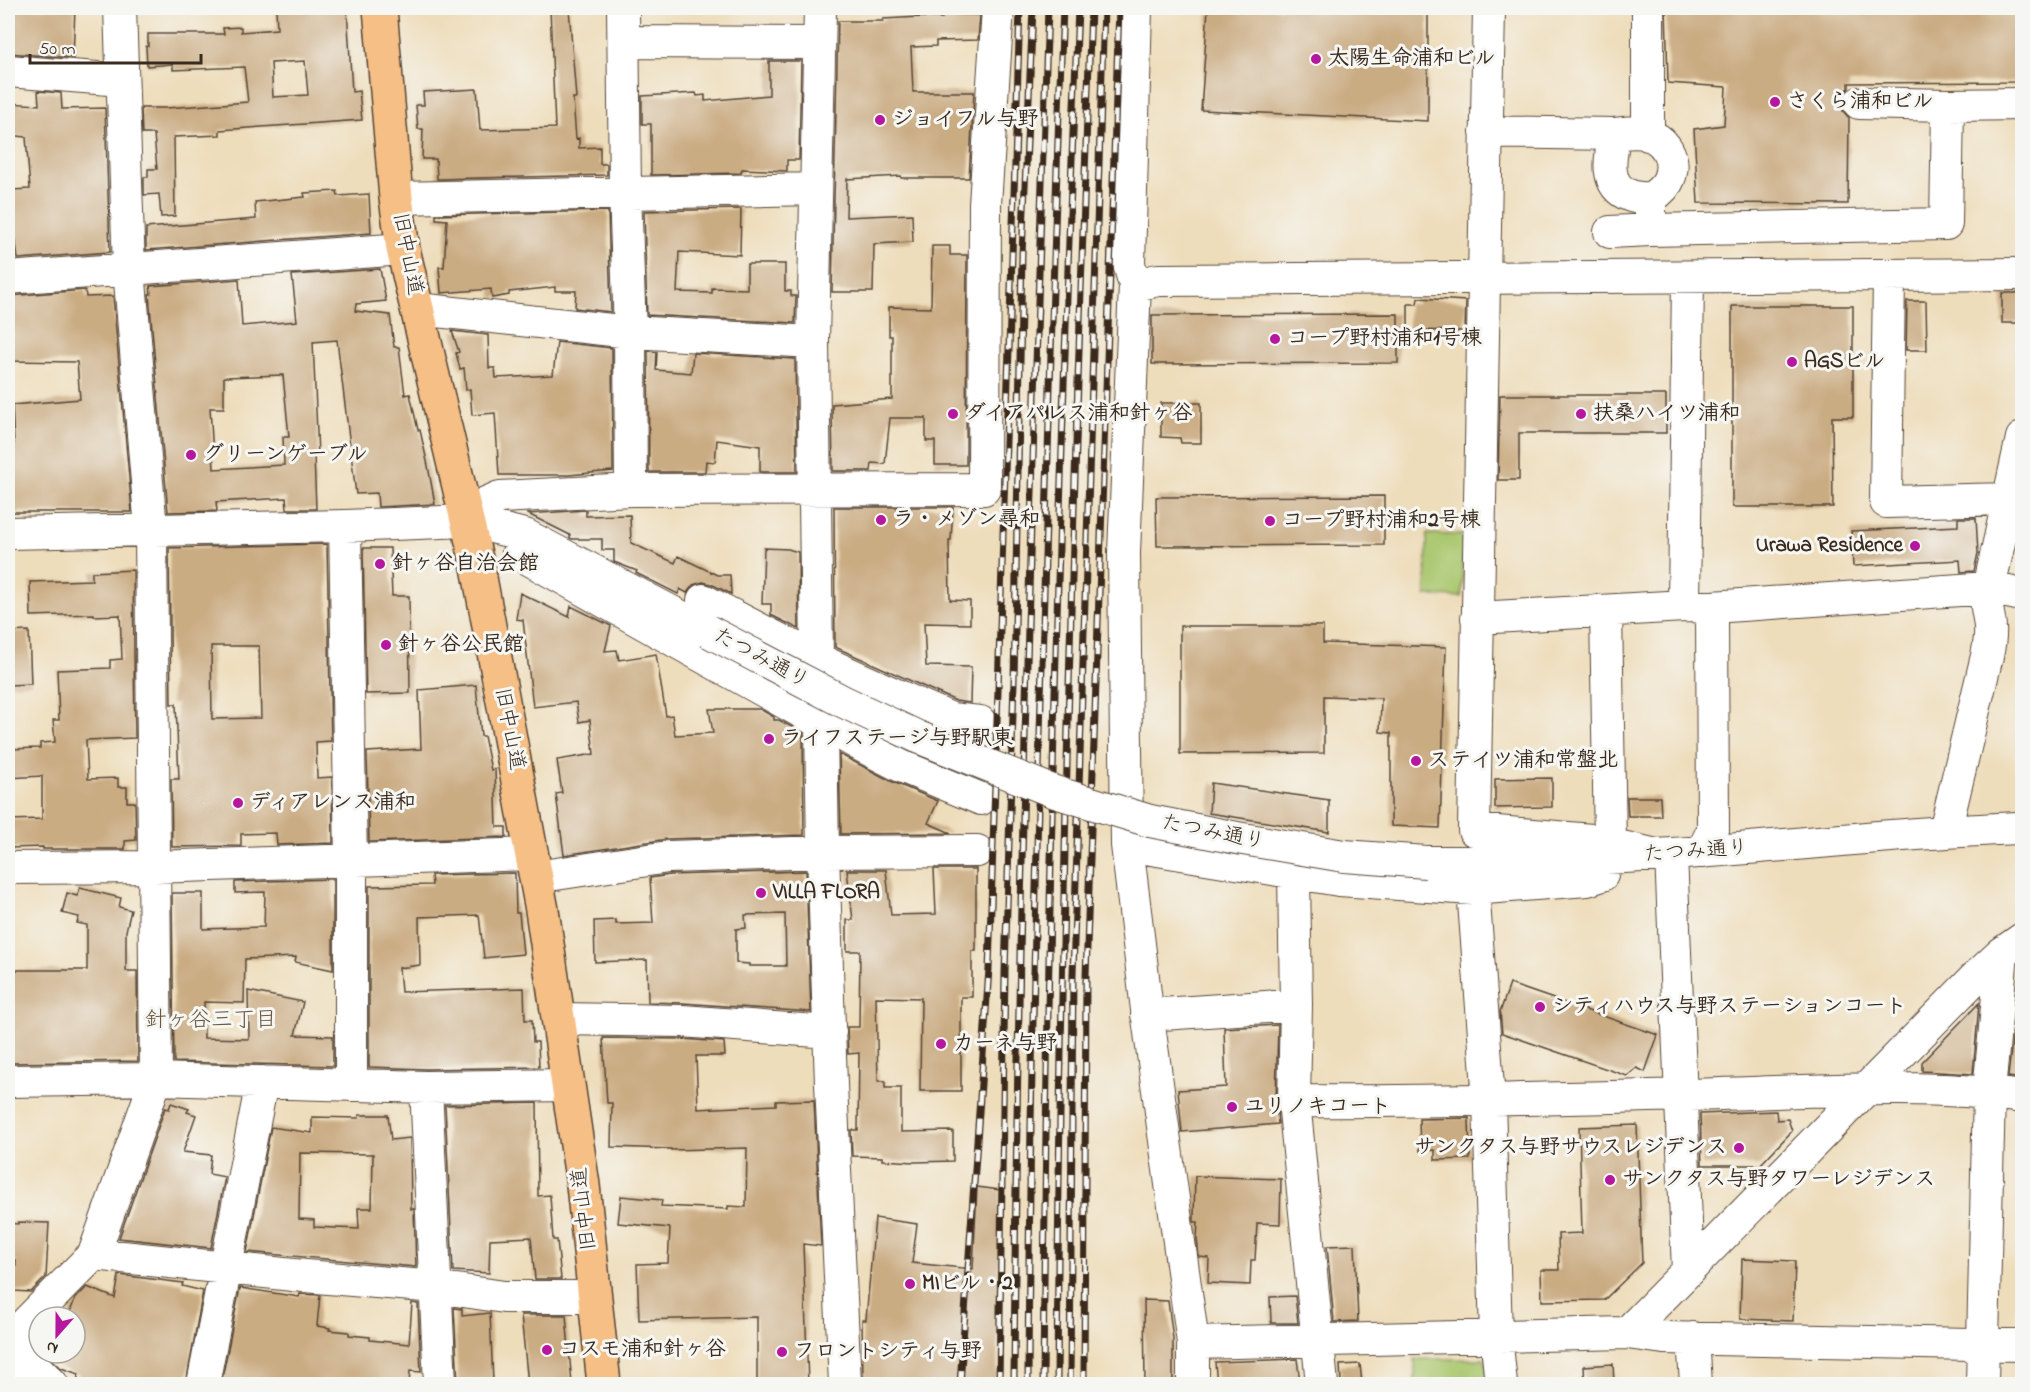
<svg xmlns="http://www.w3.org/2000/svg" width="2030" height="1392" viewBox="0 0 2030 1392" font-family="'Indie Flower','Klee One',sans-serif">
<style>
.green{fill:#aac76e;stroke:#727846;stroke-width:1.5}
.building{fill:#caac83;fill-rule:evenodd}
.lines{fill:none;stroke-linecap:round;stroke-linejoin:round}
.minor-casing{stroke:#564536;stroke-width:34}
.major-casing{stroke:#564536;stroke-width:36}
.minor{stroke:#fff;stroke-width:32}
.major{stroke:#f5bf86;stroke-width:33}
.rail-casing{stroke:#3b2a1e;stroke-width:7}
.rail{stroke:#f6f6f2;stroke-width:4.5;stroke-dasharray:14;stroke-linecap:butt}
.minor-bridge-casing{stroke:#564536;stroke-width:34;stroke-linecap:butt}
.minor-bridge{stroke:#fff;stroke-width:32}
.poi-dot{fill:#b5179e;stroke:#f6f6f2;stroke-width:2}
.labels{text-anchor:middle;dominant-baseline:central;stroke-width:6;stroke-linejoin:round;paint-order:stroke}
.poi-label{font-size:21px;font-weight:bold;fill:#3b2a1e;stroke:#f6f6f2;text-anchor:start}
.street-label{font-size:21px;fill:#3b2a1e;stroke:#f6f6f2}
.neighbourhood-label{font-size:22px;fill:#6d5841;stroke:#f6f6f2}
</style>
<rect width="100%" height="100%" fill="#f6f6f2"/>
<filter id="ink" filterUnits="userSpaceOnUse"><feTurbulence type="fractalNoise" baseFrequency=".0167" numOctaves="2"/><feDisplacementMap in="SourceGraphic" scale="12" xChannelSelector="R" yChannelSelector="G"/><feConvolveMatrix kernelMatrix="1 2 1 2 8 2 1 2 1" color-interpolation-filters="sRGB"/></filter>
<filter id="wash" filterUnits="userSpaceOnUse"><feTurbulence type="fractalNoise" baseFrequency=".008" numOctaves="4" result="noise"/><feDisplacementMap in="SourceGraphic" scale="24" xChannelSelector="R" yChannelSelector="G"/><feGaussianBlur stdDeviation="1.35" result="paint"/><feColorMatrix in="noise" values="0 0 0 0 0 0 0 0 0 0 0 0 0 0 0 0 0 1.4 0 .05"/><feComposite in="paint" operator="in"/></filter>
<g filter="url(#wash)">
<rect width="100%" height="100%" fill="#edb"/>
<path class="green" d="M1427,534L1463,535L1462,597L1426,596Z
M1415,1359H1484L1491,1384H1415Z"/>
<g id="blocks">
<path class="building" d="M8,8H75L73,58L8,53Z
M276,8H347L352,92L359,91L362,120L220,130V135L174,137L175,216L161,217L159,194L144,195V177H148V169H157L154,134H142L141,108H166L248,102L244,67L173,70V64L147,66L146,46H148V34H224L223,28L241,27V32L277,29ZM305,61L308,95L273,97L271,63Z
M550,8H569L576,98H573L576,139L579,138V148L600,147V164H607V175L437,179L436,159H422L423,129H418L416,105H424L423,92L477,89L480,130L555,128Z
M1208,8H1428V121L1201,110Z
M1666,8H2022V82L1849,83V88L1843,94L1841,103L1843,111L1849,118L1848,204L1698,203L1694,129L1724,125L1726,87L1668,83Z
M942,14L980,15L978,40L936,41V46L911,47L913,92H974L969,178H901V176L847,179L846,217L912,214L913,242L874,244L873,292H832L838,21H883V19L920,17L942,18Z
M769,61H801L799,160H787V171L742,169L741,173L651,175V124H642V96L696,93L697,96L705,95V101L769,95Z
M38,91L61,93L62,109L105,108L110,252L18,259L14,229L12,190L30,189L26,137L8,135V103L39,105Z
M337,191L338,196L369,194L371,233L146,250V228L256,219L255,202L305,197L304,193Z
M741,209L740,255L679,252L677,292L712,293V288L747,289V264H785V291H791V296H796L795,323L647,315L644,211Z
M608,211L611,312L575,308L576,291H555V287L509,292V295L492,298L491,289L441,293L439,267H444L447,220L436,219V215Z
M932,246H950V255H967L966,465H935V441H926V418H890L885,464L872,463L871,471H833L832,404L892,399V336H889V307L931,308Z
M380,269L386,301L356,304L355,311L390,315L394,347H399L405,395L410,394L418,430H420L428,466L435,504L378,507L377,493L356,494L337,340L313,342L318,455H314L316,509H287L286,498L216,502L217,511L168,512L149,294H151L150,286L239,279L242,326L297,321L292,275ZM283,375L289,437H283L284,465L214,469L210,408H224V377Z
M85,290L86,297L113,296L132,512H10V477H8V444H14L12,405L80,399L77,362L8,361V296Z
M2002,293H2022V323H2002Z
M1418,298L1466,301L1465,331L1408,330V304H1417Z
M1907,301H1926L1927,350H1906Z
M1732,306H1853V417H1832L1833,507H1732Z
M1398,314V363L1152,364V315Z
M452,331L488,335L489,368H495L496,378L553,375L557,342L612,348L613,471L568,475H499L495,413L472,415L470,389L466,390L464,368L460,369L456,353L459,352Z
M648,351L657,352L656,370L691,373L693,353L795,359L797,472H760V446L717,440L715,462L706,461L705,472H649Z
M1500,395H1666V433H1519V480H1498Z
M1161,403H1201V443H1181L1180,438L1161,437Z
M1384,496V545L1157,546L1156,497Z
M834,507H953L951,540H949L950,600L970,601V624L924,623L926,666L971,667L970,703L956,701L835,647Z
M586,510V516L630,515L631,543L675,563L678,556L717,575H730L731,594L711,584L703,582L693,585L687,593L680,589L678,594L636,573L637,571L614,562V550H602V539H572L570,538V535L528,514Z
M1958,518H1976L1978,553L1974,571L1961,572L1960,560L1853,566L1851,531L1958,526Z
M327,544L331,741L316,742L317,778L332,777L333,843L277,845L276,833L241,834V846L172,847L171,779H179L176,704H171L169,548ZM211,646H259L261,718L212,719Z
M363,548H390L392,596H409L410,693L366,694Z
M764,548L788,549L798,552L799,629L771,615V604H762Z
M133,570L135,738L86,740L88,779L118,778V787H127V802H135L136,840L125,841V849H43V847L8,848V820L42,819V776L8,778V749L40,748V743L55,742L53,720H59L57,670L110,668V660L122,659L120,615L94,616V614L31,616L30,582L92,580V572Z
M520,593L569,617L571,606L611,626L605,651L617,650L619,660L656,654L666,716L672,715L675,735L713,733L709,709H760L774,717V720H779L803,733L804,835L667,839L564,855L556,794L562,793L557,760L594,754L590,720L579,722L576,702L533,707L523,620L516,619Z
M1180,626H1323V643L1446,647L1440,828L1391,826V733L1380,732L1381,698L1324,696V753L1180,754Z
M29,631L31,684L8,685V632Z
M476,685L481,736H484L491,770L495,769L497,827H506V837L369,842L367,752L421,749L419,690Z
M839,754L893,782L938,801L928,823L951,833L841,834Z
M1552,778V807L1495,808V779Z
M1211,783L1329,800V832L1209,813Z
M1627,797H1660L1661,816H1628Z
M934,869H976V951H972V997H961V1091H920L921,998L876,997L878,1081H885V1088H901V1132L953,1131V1161L915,1162L882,1160V1157L852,1156L851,1130H858L859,1053L848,1054L847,1027H859L860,951H847V920H853L847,870H886L891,915L936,914Z
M806,871L811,1012L683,1003L648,1002L647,960L595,962L594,921L616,920V924L653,923L650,878L670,875ZM785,914L786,966H749V964L736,963V929L746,928L745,915Z
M515,873L516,913H519L523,954L484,958L479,915L419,917L420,965L399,968L401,992L524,988L525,1020H532L533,1042H538L539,1067L426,1069L369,1067V886L432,885L431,875Z
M333,879V970L295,962L296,957L245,959L244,1003L204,1002V1038L249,1039L248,991L303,1002L295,1035L333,1036V1066L174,1062L172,893H203V929L264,927L265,892L235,893V882Z
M80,888L121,898L119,907L131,910L126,931V971H137L138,1061L8,1063V970H87V925L77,923L79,917L62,913L67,893L77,896Z
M1510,984L1658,1035L1645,1072L1637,1068L1627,1076L1502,1033L1500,1012Z
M1979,1003L1973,1074L1922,1071V1062Z
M1278,1025L1276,1101L1278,1124L1182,1132L1178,1090L1226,1087L1224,1028Z
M2013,1032L2022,1034V1079L2008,1077Z
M603,1038L681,1039L724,1042L725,1056H696L698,1109L776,1105V1101L814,1100L821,1246L803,1244L808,1384H757V1317L639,1320L637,1264L668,1263L670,1228L618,1223L621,1196L662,1200L661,1206L728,1209V1206L746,1207L747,1148L671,1150V1149L611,1147L612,1103H607Z
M171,1103L189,1109L187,1112L196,1115L183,1152L211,1155L209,1174L225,1177L211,1248L119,1238L165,1108L169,1109Z
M537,1103L538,1196L550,1195L553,1240H557L561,1279H535L531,1237L490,1239L489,1273L453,1271L445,1105Z
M1776,1111L1777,1120L1788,1119L1792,1131L1760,1165H1702L1700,1114Z
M359,1115H388L391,1140L410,1138L411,1209H414L416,1267L247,1252L271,1127L312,1133V1117L359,1118ZM300,1153L373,1154L372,1208H358L359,1229L314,1227V1220L299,1219Z
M1469,1118L1470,1159L1435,1160V1150L1420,1151L1419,1119Z
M1637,1125L1642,1263L1604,1300L1542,1301L1541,1270H1559L1558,1234L1582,1233L1579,1127Z
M1195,1176L1281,1179L1280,1224L1257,1223L1255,1260H1251L1250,1285L1208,1283L1209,1258L1199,1257L1197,1239L1198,1222H1194V1216Z
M977,1187L1000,1190L997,1384H863L862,1320H866L875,1218L917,1224L912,1263L973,1269Z
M18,1222L49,1223L46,1277L31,1292L14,1291L16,1260L8,1259V1223L18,1224Z
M1355,1245L1358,1321L1334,1322L1327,1246Z
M1742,1259L1795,1261L1793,1321L1740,1319Z
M119,1275L183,1283L182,1286L203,1291L186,1384H164L138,1380L137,1384H89L77,1381L79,1374L61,1368L46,1353H75V1317H68L75,1299L87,1287L115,1298Z
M240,1288L299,1297L300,1294L320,1295L317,1326L330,1328L329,1330L349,1332V1335L370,1337V1340L409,1344L412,1303L418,1304L421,1372L410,1371L409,1384H221Z
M1295,1296L1298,1323H1271L1270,1297Z
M1144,1300L1168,1301L1173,1339V1384H1145Z
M454,1308L462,1309V1316L490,1313L493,1382L458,1383Z
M521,1315H566L572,1384H528Z
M1297,1359L1300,1382L1277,1384H1217L1215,1362Z
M1360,1364L1362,1384H1341L1340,1365Z
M1613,1364L1614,1384H1585L1584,1366Z"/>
</g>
</g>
<g filter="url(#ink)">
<use href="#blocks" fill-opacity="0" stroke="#564536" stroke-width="1.5"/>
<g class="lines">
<defs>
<path id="minor" d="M623,8L625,192L630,332L631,490
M820,8L813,342L817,659L821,725L823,852L831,1084L845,1384
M1489,8L1474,830L1592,840L1657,855
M624,42L819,43
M8,71L122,80
M1948,105L2022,104
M1486,132L1615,134C1610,156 1603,186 1631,196C1637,198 1644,198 1650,199C1657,194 1666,187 1669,179C1677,158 1665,138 1643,133C1635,131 1624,133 1615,134
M1648,135V8
M396,198L815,189
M1650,199V230L1946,224L1948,105L1859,103
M1610,232L1650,230
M2022,274L1158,280L1135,285L1124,553L1127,845L1148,1018L1193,1343L1627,1333L1664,1338L2022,1345
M1889,275L1886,502L2008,499
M8,278L403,249
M1135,285L1129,264L1136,8
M418,309L630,332L813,342
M466,521L486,503L500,497L631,490L984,489L985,204L998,8
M345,526L351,861V1085
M8,533L345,526L466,521L525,535L708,631
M518,553L864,747L901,766L981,799
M703,600L817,659L892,693L951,719L980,722
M1684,606L1688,277
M1606,611L1610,844
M1477,618L1684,606L1712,607L1989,588L2022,595
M1945,831L1987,656C1989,646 1991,637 1990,627C1989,612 1983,602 1989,588L2022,438
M1127,845L1339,880L1473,889L1587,880L1602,875
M1702,852L1713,830L1712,607
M1671,854L1688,1271
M1426,862C1508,862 1590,860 1672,854C1789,846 1905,832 2022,828
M8,868L154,867L532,854
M1294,874L1296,1005L1294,1101L1322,1384
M536,877L668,857L823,852L977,851
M1473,889L1489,1100L1496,1335L1501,1384
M1147,1015L1296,1005
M559,1019L682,1021L830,1032
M8,1081L156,1079L426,1087L568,1085
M426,1087L440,1384
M1294,1101C1437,1102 1580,1098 1722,1094C1820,1091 1926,1083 2022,1097
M94,1254L293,1275L436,1287L504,1297H595
M1627,1333L1976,977L2002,953L2022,939
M1693,1338L1696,1384
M8,1341L94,1254L156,1079L151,529L129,269L120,8
M8,1341L52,1384
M1193,1343V1384
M10,1384L21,1352
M203,1384L262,1082
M1982,1384L1989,1092L2002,953"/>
<path id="major" d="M380,8L396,198L403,249L478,567L542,910L583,1185L604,1384"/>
</defs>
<use href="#minor" class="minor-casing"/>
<use href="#major" class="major-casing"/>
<use href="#minor" class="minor"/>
<use href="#major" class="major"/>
<defs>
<path id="rail" d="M960,1384L989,969L1020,8
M999,1384L1005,972L1014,682L1022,254L1033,8
M1014,1384C1017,925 1032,466 1048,8
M1028,1384C1029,1168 1034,951 1040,734C1047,492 1053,250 1063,8
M1043,1384C1047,925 1059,466 1078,8
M1057,1384C1060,925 1074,466 1091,8
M1070,1384L1073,974L1104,8
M1084,1384L1086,976L1119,8"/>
</defs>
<use href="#rail" class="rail-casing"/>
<use href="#rail" class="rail"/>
<defs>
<path id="minor-bridge" d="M708,631L842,701L918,737L1055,792L1150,821L1237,838L1344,856L1426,862"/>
</defs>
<use href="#minor-bridge" class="minor-bridge-casing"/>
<use href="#minor-bridge" class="minor-bridge"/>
</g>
</g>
<g class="poi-dot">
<circle cx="1316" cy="59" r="6"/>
<circle cx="1775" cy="102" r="6"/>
<circle cx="880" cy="120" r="6"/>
<circle cx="1275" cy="339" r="6"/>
<circle cx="1792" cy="362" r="6"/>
<circle cx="953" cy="414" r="6"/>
<circle cx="1581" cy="414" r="6"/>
<circle cx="191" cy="455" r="6"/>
<circle cx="881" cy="520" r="6"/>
<circle cx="1270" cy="521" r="6"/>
<circle cx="1915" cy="546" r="6"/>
<circle cx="380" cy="564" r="6"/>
<circle cx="386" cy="645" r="6"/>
<circle cx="769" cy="739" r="6"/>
<circle cx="1416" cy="761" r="6"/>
<circle cx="238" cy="803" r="6"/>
<circle cx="761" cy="893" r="6"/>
<circle cx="1540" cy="1007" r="6"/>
<circle cx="941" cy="1044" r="6"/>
<circle cx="1232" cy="1107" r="6"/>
<circle cx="1739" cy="1148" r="6"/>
<circle cx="1610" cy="1180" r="6"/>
<circle cx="910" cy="1284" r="6"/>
<circle cx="547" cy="1350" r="6"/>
<circle cx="782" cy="1352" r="6"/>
</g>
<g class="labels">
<g class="poi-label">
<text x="1328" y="59">太陽生命浦和ビル</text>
<text x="1787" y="102">さくら浦和ビル</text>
<text x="892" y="120">ジョイフル与野</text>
<text x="1287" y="339">コープ野村浦和1号棟</text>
<text x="1804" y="362">AGSビル</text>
<text x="965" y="414">ダイアパレス浦和針ヶ谷</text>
<text x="1593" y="414">扶桑ハイツ浦和</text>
<text x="203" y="455">グリーンゲーブル</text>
<text x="893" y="520">ラ・メゾン尋和</text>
<text x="1282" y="521">コープ野村浦和2号棟</text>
<text x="1903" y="546" text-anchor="end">Urawa Residence</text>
<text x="392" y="564">針ヶ谷自治会館</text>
<text x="398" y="645">針ヶ谷公民館</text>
<text x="781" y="739">ライフステージ与野駅東</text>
<text x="1428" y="761">ステイツ浦和常盤北</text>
<text x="250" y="803">ディアレンス浦和</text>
<text x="773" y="893">VILLA FLORA</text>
<text x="1552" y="1007">シティハウス与野ステーションコート</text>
<text x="953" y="1044">カーネ与野</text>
<text x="1244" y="1107">ユリノキコート</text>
<text x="1727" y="1148" text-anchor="end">サンクタス与野サウスレジデンス</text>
<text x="1622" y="1180">サンクタス与野タワーレジデンス</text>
<text x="922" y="1284">MIビル・2</text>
<text x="559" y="1350">コスモ浦和針ヶ谷</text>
<text x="794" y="1352">フロントシティ与野</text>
</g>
<g class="street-label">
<text transform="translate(407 254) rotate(79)">旧中山道</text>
<text transform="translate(761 659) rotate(28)">たつみ通り</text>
<text transform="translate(509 729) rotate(79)">旧中山道</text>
<text transform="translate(1213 833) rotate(11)">たつみ通り</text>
<text transform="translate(1696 852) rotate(-4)">たつみ通り</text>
<text transform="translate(585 1209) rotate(-97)">旧中山道</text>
</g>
<g class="neighbourhood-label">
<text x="211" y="1021">針ヶ谷三丁目</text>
</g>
</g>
<rect width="2030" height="1392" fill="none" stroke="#f6f6f2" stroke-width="30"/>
<g transform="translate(57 1335) rotate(201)"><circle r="28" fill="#f6f6f2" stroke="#aba49d" stroke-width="1.5"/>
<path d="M0-4.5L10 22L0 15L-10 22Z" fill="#b5179e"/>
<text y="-9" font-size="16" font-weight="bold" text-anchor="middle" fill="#3b2a1e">N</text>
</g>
<path d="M30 54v9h171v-9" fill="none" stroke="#3b2a1e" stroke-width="3"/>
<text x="39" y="54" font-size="18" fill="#3b2a1e" stroke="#f6f6f2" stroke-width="4.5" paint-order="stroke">50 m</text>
</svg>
